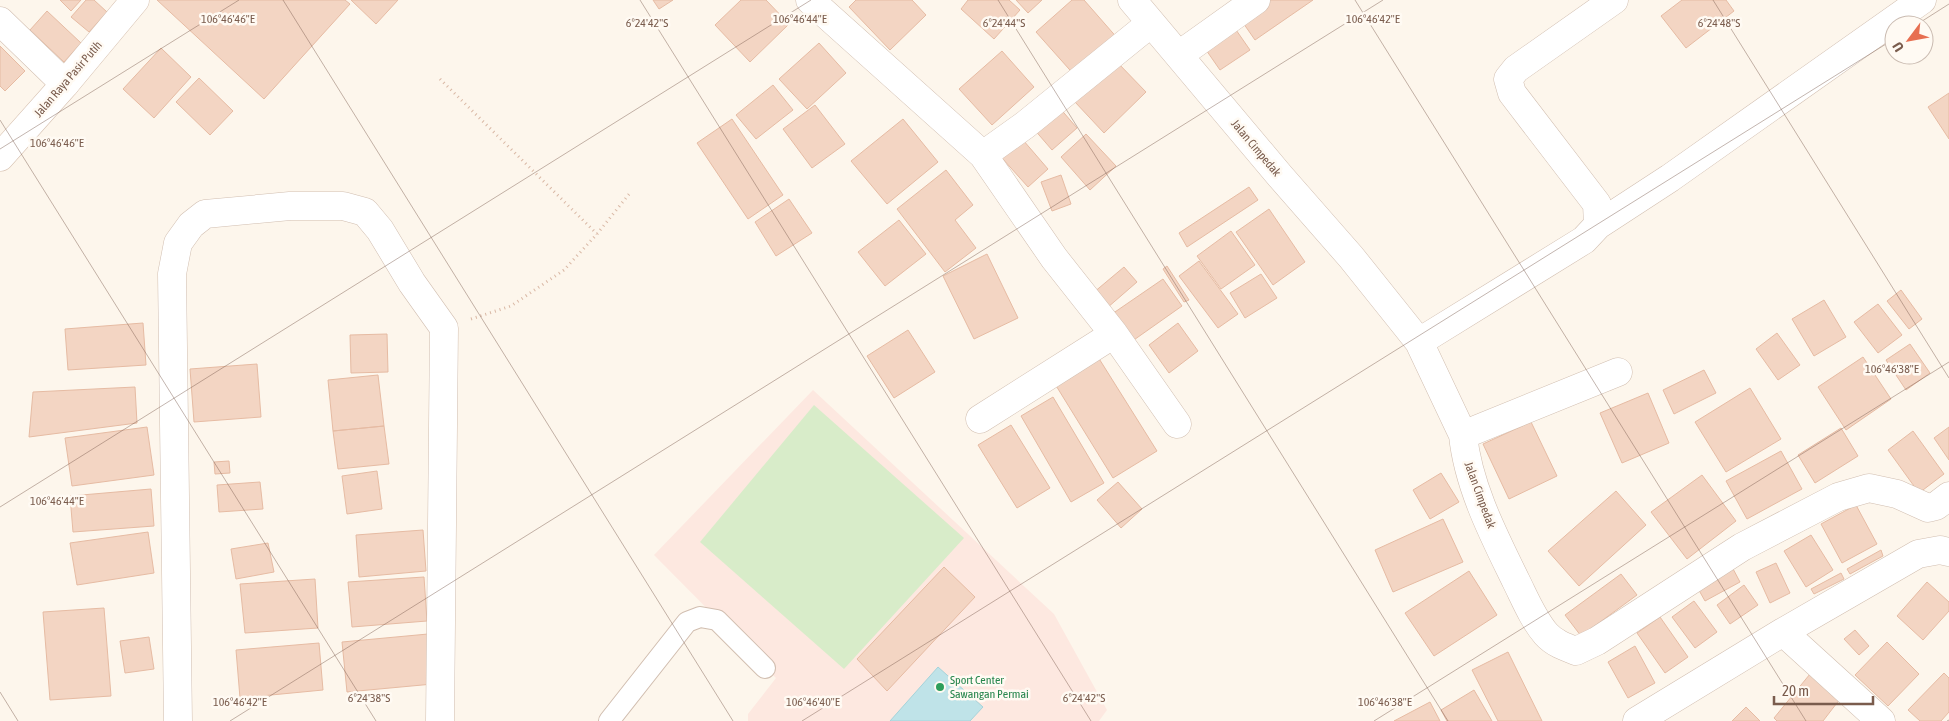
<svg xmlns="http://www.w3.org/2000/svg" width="1949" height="721" viewBox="0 0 1949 721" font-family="'Asap Condensed',sans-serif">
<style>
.commercial{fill:#fde8e0}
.green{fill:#d8ecc9}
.water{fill:#bfe3e8;stroke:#a5d3da}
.building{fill:#f3d5c3;stroke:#e6bba3}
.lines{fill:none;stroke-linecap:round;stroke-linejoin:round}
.lane-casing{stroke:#d1beb0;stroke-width:22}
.street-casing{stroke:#d1beb0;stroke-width:29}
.secondary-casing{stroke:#d6c0b0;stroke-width:29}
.path{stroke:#d9b8a5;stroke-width:3;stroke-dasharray:1 4;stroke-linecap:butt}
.lane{stroke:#fff;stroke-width:20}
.street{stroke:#fff;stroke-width:28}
.secondary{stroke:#fff;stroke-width:28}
.ticks{fill:none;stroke:#7a5c4d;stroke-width:1;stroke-opacity:0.45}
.leisure-dot{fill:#2e9e5b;stroke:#fffaf3;stroke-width:2}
.labels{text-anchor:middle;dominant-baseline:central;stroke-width:5;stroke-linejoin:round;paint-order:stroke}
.street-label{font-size:12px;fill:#7a5c4d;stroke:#fffaf3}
.leisure-label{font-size:12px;fill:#27864d;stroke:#fffaf3;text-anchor:start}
.ticks-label{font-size:12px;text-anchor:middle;fill:#7a5c4d;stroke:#fffaf3;stroke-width:5;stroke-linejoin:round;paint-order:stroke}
</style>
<rect width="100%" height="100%" fill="#fdf6ec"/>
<path class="commercial" d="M813,390L1054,614L1107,710L1099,721H748V714L776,678L654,555Z"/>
<path class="green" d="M814,405L964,538L844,669L700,542Z"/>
<path class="water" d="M938,667L983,707L970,721H890Z"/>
<path class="building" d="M60,0H81L71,11Z
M86,0H94L107,12L89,32L71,17Z
M157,0H345L350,4L264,99Z
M351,0H398L376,24Z
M653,0H673L659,9Z
M741,0H766L789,24L750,62L715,25Z
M856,0H912L926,15L890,50L849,7Z
M968,0H1009L1020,10L994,39L961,9Z
M1016,0H1042L1028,13Z
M1072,0H1084L1119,40L1077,78L1036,32Z
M1264,0H1313L1255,40L1239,17Z
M1682,0H1726L1734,11L1686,48L1661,16Z
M47,11L81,43L64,62L30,30Z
M1234,27L1250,50L1220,70L1204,47Z
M819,43L846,73L807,109L779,79Z
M0,46L25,71L5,91L0,86Z
M161,48L191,77L154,118L123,89Z
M1002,51L1034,87L992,125L959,89Z
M1117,62L1146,92L1104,133L1075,102Z
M199,78L233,111L210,135L176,102Z
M773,85L793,110L756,139L736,115Z
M1949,93V139L1928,107Z
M815,105L845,144L812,168L783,129Z
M1058,106L1077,128L1052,150L1033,128Z
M732,119L783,195L748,219L697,143Z
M903,119L938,162L887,204L851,161Z
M1086,134L1116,166L1090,190L1061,157Z
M1023,140L1048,169L1028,187L1002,158Z
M946,170L973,205L955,220L976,248L945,272L897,209Z
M1061,175L1071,204L1052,211L1041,182Z
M1249,187L1258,200L1187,247L1179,233Z
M789,199L812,233L776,256L755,222Z
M1269,209L1305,262L1273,285L1236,232Z
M899,220L926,254L885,286L858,252Z
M1231,231L1255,265L1221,289L1197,256Z
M987,254L1018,318L974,339L943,276Z
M1199,261L1238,314L1218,328L1179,276Z
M1167,266L1189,300L1184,302L1163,269Z
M1124,267L1137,282L1107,308L1093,293Z
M1261,274L1277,298L1245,318L1230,293Z
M1163,279L1182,306L1131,342L1112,314Z
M1901,290L1922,319L1909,329L1887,301Z
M1824,300L1846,337L1814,356L1792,319Z
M1878,304L1902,335L1878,353L1854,322Z
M143,323L146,365L68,370L65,329Z
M1178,323L1198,351L1169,373L1149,345Z
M908,330L935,372L894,398L867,356Z
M1777,333L1800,365L1778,380L1756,349Z
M387,334L388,372L351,373L350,335Z
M1910,344L1930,373L1906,390L1886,360Z
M1098,357L1157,451L1113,478L1055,384Z
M1863,357L1891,399L1846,430L1818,387Z
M257,364L261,417L194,422L190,369Z
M1704,370L1716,393L1674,414L1663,390Z
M378,375L384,426L333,431L328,380Z
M135,387L137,423L29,437L33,392Z
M1750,388L1781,439L1726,472L1695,422Z
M1648,393L1669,443L1622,463L1600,413Z
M1053,397L1104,483L1071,502L1021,416Z
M1531,422L1557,476L1509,499L1483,444Z
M1011,425L1050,488L1017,508L978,445Z
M384,426L389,464L338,469L333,431Z
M147,427L154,475L72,486L65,438Z
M1949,427V460L1934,438Z
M1841,428L1858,456L1815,483L1798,455Z
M1913,431L1944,474L1919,493L1888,450Z
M1781,451L1802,489L1747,519L1726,481Z
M229,461L230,473L215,474L214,462Z
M377,471L382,509L347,514L342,476Z
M1441,473L1459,502L1430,519L1413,490Z
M1702,475L1736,521L1687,559L1651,512Z
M260,482L263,509L219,512L217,485Z
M1118,482L1142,509L1121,528L1097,500Z
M151,489L154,526L73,532L70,496Z
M1616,491L1646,525L1579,586L1548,551Z
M1856,505L1877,544L1842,563L1821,524Z
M1443,519L1463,562L1393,592L1375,550Z
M423,530L426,571L359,577L356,535Z
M148,532L154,573L77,585L70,543Z
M1811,535L1833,570L1806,587L1784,551Z
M268,543L274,572L236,579L231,549Z
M1881,550L1883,556L1850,574L1847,569Z
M1776,563L1790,593L1770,603L1756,572Z
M1731,565L1740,582L1705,601L1696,585Z
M944,567L975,597L887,691L857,659Z
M1469,571L1497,615L1434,656L1405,613Z
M1841,573L1844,579L1814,594L1811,589Z
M1621,574L1637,595L1581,636L1565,615Z
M424,577L427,621L352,627L348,582Z
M315,579L318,628L245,633L240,584Z
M1927,582L1949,602V611L1923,640L1897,616Z
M1744,585L1758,605L1730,624L1717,605Z
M1694,601L1717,632L1695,648L1672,617Z
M104,608L111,696L50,700L43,612Z
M1660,617L1688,657L1665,673L1637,633Z
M1855,630L1869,646L1859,655L1844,639Z
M428,634L433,684L347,692L342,642Z
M149,637L154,669L125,673L120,641Z
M1887,642L1919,674L1888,706L1855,675Z
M319,643L323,690L240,698L236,650Z
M1635,646L1655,683L1628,698L1608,662Z
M1508,652L1542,721H1498L1472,670Z
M1944,673L1949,678V712L1941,721H1920L1908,710Z
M1810,674L1840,699L1823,721H1777L1774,718Z
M1474,690L1492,721H1447L1441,710Z
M1430,702L1440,721H1394Z
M1746,707L1760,721H1732Z"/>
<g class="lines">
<defs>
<path id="lane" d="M609,721L687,622L700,617L717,620L765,668"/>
<path id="street" d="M810,0L983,155L1025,125L1151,23
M1132,0L1280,176L1351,257L1419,342L1463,435C1468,486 1494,536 1516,581C1525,599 1533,619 1546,634C1554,643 1565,647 1576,651L1597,641L1742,547L1838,497L1869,488L1897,494L1928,508L1936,506L1949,496
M0,21L65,84
M1179,55L1256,0
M983,155L1054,258L1114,334L1177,424
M1598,225L1597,204L1512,93L1508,79L1516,69L1614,0
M1419,342L1584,240L1598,225L1670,178L1922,0
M980,419L1114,334
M1463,435L1618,372
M1783,632L1881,721
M178,721L172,274L178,243L191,225L205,214L290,206H343L365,212L380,230L412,283L444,328L440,721
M1637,721L1783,632L1918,554L1940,550L1949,552"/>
<path id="secondary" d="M0,157L65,84L135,0"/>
</defs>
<use href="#lane" class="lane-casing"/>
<use href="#street" class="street-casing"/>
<use href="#secondary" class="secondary-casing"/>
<path class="path" d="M440,79L597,234
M471,319L511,306L564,270L597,234L630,193"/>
<use href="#lane" class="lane"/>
<use href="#street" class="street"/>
<use href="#secondary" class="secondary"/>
</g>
<path class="ticks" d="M283,0L733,721M640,0L1091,721M998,0L1448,721M1355,0L1806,721M1713,0L1949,378M1916,25L1949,4M0,120L376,721M0,149L239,0M0,507L811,0M0,692L18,721M230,721L1383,0M802,721L1894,39M1374,721L1949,362M1947,721L1949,720"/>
<circle class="leisure-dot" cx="940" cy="687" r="5"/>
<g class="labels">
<g class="street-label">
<text transform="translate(68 79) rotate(-49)">Jalan Raya Pasir Putih</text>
<text transform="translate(1256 148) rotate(50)">Jalan Cimpedak</text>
<text transform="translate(1480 495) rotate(70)">Jalan Cimpedak</text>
</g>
<g class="leisure-label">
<text x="950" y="680">Sport Center<tspan x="950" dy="14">Sawangan Permai</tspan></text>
</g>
</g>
<g class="ticks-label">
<text x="228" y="23">106°46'46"E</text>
<text x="800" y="23">106°46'44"E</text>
<text x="1373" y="23">106°46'42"E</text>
<text x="1719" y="27">6°24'48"S</text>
<text x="647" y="27">6°24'42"S</text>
<text x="1004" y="27">6°24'44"S</text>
<text x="57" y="147">106°46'46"E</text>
<text x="1892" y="373">106°46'38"E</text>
<text x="57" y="505">106°46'44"E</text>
<text x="369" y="702">6°24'38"S</text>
<text x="1084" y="702">6°24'42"S</text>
<text x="240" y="706">106°46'42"E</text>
<text x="813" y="706">106°46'40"E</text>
<text x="1385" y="706">106°46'38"E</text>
</g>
<g transform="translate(1909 40) rotate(238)"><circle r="24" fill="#fffaf3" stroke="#cabbb1"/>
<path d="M0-4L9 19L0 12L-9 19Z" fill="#e76f51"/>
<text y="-8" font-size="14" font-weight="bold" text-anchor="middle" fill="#7a5c4d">U</text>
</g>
<path d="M1774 696v8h99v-8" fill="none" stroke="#7a5c4d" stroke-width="2.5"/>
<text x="1782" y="696" font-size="15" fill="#7a5c4d" stroke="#fffaf3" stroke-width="4" paint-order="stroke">20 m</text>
</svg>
